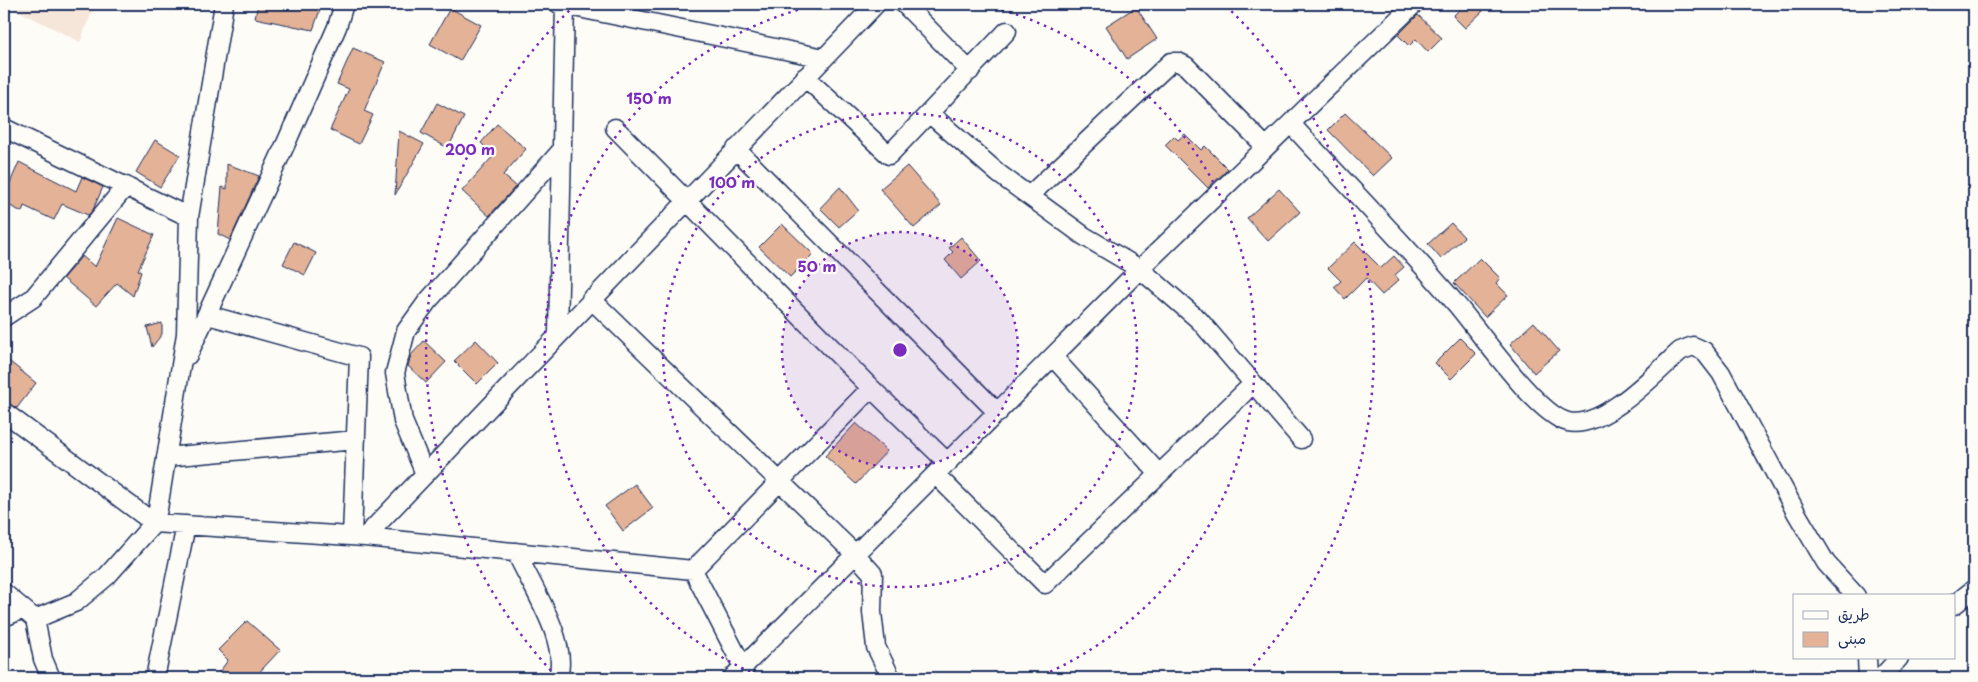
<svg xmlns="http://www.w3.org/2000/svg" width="1978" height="682" viewBox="0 0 1978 682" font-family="'Playpen Sans','Playpen Sans Arabic',sans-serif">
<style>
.built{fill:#f6e6da}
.building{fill:#e4b296;stroke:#1b2f5e}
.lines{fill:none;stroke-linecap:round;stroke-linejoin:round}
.minor-casing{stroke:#1b2f5e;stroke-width:21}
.minor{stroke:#fdfcf7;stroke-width:18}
.ring{fill:none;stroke:#7b2cbf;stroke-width:2.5;stroke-dasharray:2.5 5}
.centre{fill:#7b2cbf;stroke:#fdfcf7;stroke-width:2.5}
.ring-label{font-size:15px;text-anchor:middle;font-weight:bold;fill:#7b2cbf;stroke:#fdfcf7;stroke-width:4.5;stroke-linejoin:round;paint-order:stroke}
</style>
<rect width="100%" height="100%" fill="#fdfcf7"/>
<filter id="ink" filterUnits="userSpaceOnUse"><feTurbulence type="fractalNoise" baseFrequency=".02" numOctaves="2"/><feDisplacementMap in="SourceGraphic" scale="10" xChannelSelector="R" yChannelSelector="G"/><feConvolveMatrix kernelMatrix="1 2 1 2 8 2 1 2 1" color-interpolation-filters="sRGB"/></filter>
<g filter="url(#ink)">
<path class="built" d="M5,4H95L80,42Z"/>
<path class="building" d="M258,4H322L313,30L255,18Z
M1465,4H1476L1483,11L1465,28L1453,16Z
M1136,7L1157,39L1127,59L1106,26Z
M450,8L481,25L460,61L430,44Z
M1418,15L1442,38L1428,52L1416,39L1409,46L1398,35Z
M353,48L385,62L364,111L373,115L359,144L330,130L349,89L337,84Z
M437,103L464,117L448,148L421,133Z
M1345,113L1392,158L1373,176L1328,130Z
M497,124L526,149L503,175L516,186L489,216L462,191L494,155L481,143Z
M399,131L424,144L395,195Z
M1185,134L1201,150L1205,146L1228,169L1208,188L1165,145L1174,136L1178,140Z
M155,140L180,155L160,187L136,172Z
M19,162L76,191L82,177L103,187L93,210L88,215L62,204L54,220L24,206L22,212L4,203V197Z
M227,164L259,176L230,240L218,234L222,187L227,189Z
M907,166L941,205L914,228L880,189Z
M840,187L858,210L839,227L820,208Z
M1279,189L1300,212L1268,241L1247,218Z
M118,218L154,235L138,270L141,272L133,296L117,283L96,306L63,278L82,256L95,267Z
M1451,223L1464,237L1441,259L1428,244Z
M782,224L813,254L790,277L759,247Z
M961,237L981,261L961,279L945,260L953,252L949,248Z
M294,242L316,253L305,275L283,264Z
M1355,242L1381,268L1394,256L1404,267L1395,275L1399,280L1382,295L1366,278L1345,299L1334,287L1341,281L1328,268Z
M1480,258L1500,278L1496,283L1508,295L1485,317L1454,283Z
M1534,322L1559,351L1534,373L1510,344Z
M162,323V334L152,347L147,327Z
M1460,338L1476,354L1451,379L1435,363Z
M476,340L498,363L477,384L454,361Z
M424,341L446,362L426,383L408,366L411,355Z
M4,357L36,383L17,408L4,402Z
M856,423L887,451L856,484L825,456Z
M635,484L653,508L623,531L605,506Z
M247,621L280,650L254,678H215L228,660L218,650Z"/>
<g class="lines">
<defs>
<path id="minor" d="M559,4L824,58
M904,4L970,71
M805,77L889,155L1007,31
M929,113L999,174L1084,236L1140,269L1199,320L1301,439
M1291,124C1346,184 1404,243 1457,305C1479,331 1538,416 1568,422C1603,430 1657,372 1680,351L1693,346L1704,351L1721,373L1797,514L1826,563L1856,596
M4,128L189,217
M615,128L871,388L948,463
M736,149L998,413
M1029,196L1171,62H1178L1186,66L1266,147
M591,299L857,556L873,574L872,612L876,647L891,678
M208,315L359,357L352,536
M4,317L33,298L126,186
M558,333L565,4
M188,355L287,141L337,27L344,4
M1053,357L1159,474
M4,412L154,523L365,537L693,570
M166,457L356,440
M425,474L403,421L395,373L406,331L427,302L561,151
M936,475L1045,584L1253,384
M365,537L876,4
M516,552C532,588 569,640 558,678
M4,593L35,619L43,659L51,678
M1954,605L1974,589
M4,617L23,609
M35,619L76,602L107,576L154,523L158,509L186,334L189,217L224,4
M1867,658L1868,678
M744,669L693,570L871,388
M155,678L186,525
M732,678L1140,269L1414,4
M1881,678L1899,658"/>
</defs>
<use href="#minor" class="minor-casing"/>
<use href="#minor" class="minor"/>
</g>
</g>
<circle cx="900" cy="350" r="118" fill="#7b2cbf" fill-opacity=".12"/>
<g class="ring">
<circle cx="900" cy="350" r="118"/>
<circle cx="900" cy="350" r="237"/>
<path d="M764 678A355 355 0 0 1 820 4M980 4A355 355 0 0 1 1036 678"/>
<path d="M556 676A474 474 0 0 1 574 6M1226 6A474 474 0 0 1 1244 676"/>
</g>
<circle cx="900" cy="350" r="8" class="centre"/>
<g class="ring-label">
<text x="649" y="104">150 m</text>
<text x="470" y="155">200 m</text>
<text x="732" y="188">100 m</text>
<text x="817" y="272">50 m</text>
</g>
<rect width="1978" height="682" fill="none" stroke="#fdfcf7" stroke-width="20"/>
<rect x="10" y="10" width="1958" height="662" fill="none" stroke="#1b2f5e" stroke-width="2" filter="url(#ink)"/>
<rect x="1793" y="594" width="162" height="65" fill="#fdfcf7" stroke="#a3aaba"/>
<rect x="1803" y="611" width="25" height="8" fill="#fdfcf7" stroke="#a3aaba"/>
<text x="1838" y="620" font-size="15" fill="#1b2f5e">طريق</text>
<rect x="1803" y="632" width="25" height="15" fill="#e4b296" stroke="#a3aaba"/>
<text x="1838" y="644" font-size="15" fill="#1b2f5e">مبنى</text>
</svg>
